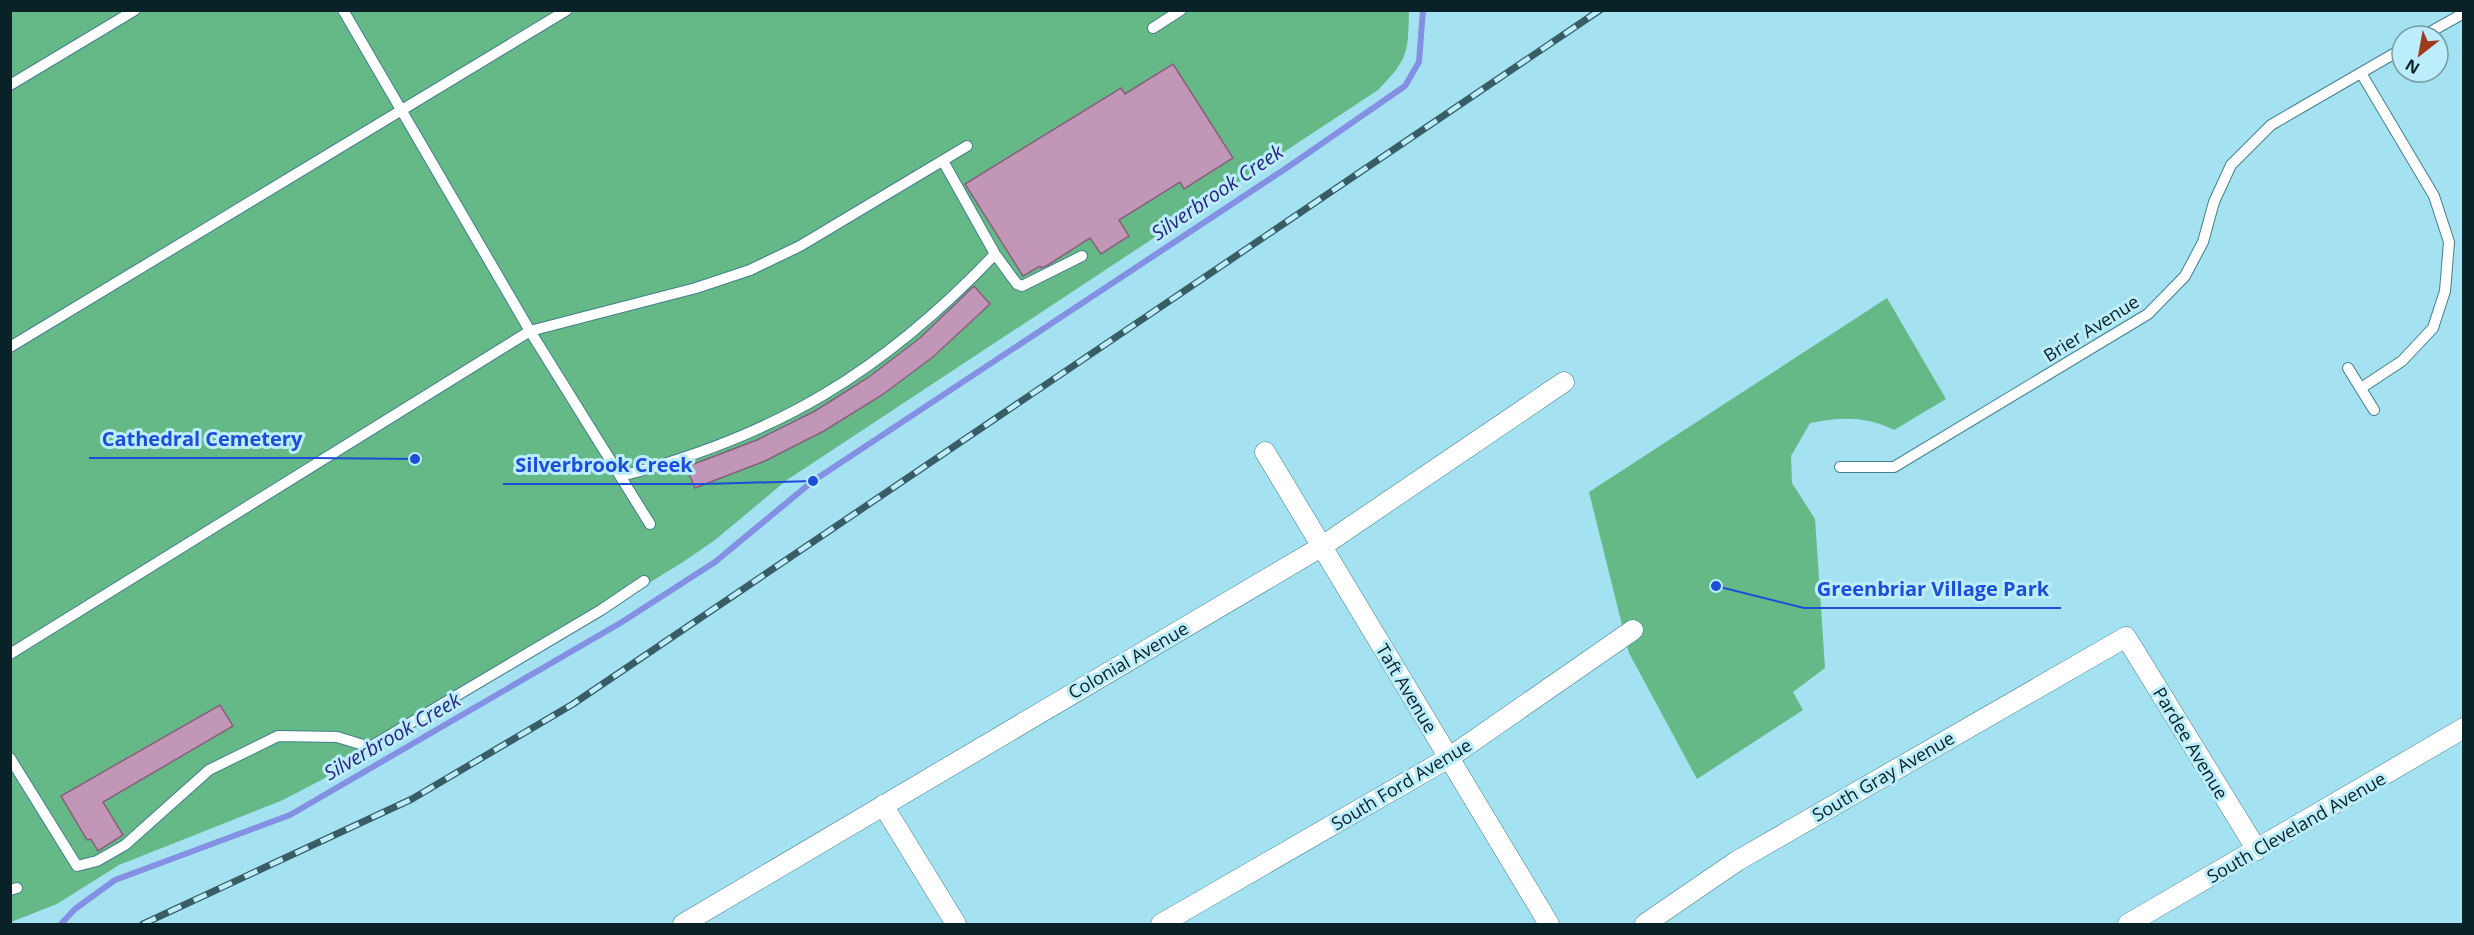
<svg xmlns="http://www.w3.org/2000/svg" width="2474" height="935" viewBox="0 0 2474 935" font-family="'Open Sans',sans-serif">
<style>
.green{fill:#64b987}
.lines{fill:none;stroke-linecap:round;stroke-linejoin:round}
.stream{stroke:#8490e3;stroke-width:6}
.building{fill:#c196b6;stroke:#88607e;stroke-width:1.5}
.service-casing{stroke:#427f8e;stroke-width:12}
.minor-casing{stroke:#427f8e;stroke-width:21}
.service{stroke:#fff;stroke-width:10}
.minor{stroke:#fff;stroke-width:20}
.rail-casing{stroke:#385d66;stroke-width:7}
.rail{stroke:#bcedfa;stroke-width:4.5;stroke-dasharray:14;stroke-linecap:butt}
.labels{text-anchor:middle;dominant-baseline:central;stroke-width:6;stroke-linejoin:round;paint-order:stroke}
.street-label{font-size:18px;fill:#082228;stroke:#bcedfa}
.water-label{font-size:20px;font-style:italic;fill:#282584;stroke:#bcedfa}
.leader{fill:none;stroke:#1d4ed8;stroke-width:2}
.callout-dot{fill:#1d4ed8;stroke:#bcedfa;stroke-width:2}
.callout-label{font-size:20px;text-anchor:middle;font-weight:bold;fill:#1d4ed8;stroke:#bcedfa;stroke-width:6;stroke-linejoin:round;paint-order:stroke}
</style>
<rect width="100%" height="100%" fill="#a4e2f2"/>
<path class="green" d="M11,11H1409C1408,54 1408,59 1378,90L787,480L715,540L683,562L375,752L283,800L119,865L57,904L11,922Z
M1887,298L1946,399L1894,430C1866,416 1841,417 1810,423L1791,456L1792,483L1815,519L1825,668L1793,692L1803,710L1697,779L1629,653L1589,492Z"/>
<g class="lines">
<path class="stream" d="M61,924L75,909L115,880L290,815L622,622L715,562L813,481L1288,167L1405,86L1419,62L1423,10"/>
</g>
<path class="building" d="M1173,64L1233,158L1184,189L1180,182L1119,220L1129,236L1101,254L1090,238L1048,265L1041,268L1040,266L1023,276L965,184L1121,88L1125,94Z
M974,286L990,304L933,357L882,395L824,431L765,461L695,488L686,467L757,440L815,411L869,377L920,338Z
M220,705L233,726L103,802L123,835L98,851L91,839L87,840L61,796Z"/>
<g class="lines">
<defs>
<path id="service" d="M343,10L530,331L650,524
M1153,28L1181,10
M2423,36L2464,13
M2361,73L2434,196L2449,242L2445,291L2433,328L2402,361L2361,388
M10,85L135,10
M943,161L995,254L1017,284L1022,286L1082,256
M10,347L567,10
M2348,368L2374,410
M1840,467H1894L2148,314L2185,276L2203,242L2214,202L2231,165L2271,125L2402,49
M621,476C777,436 884,371 995,254
M10,654L530,331L696,288L750,270L800,246L967,146
M10,758L77,866L97,861L125,845L209,770L278,736L337,737L370,747L601,610L644,581
M10,890L17,888"/>
<path id="minor" d="M1265,452L1549,924
M883,805L956,924
M683,924L1321,547L1564,382
M1161,924L1450,757L1633,630
M1645,924L1737,861L2126,637L2257,850
M2128,924L2464,728"/>
</defs>
<use href="#service" class="service-casing"/>
<use href="#minor" class="minor-casing"/>
<use href="#service" class="service"/>
<use href="#minor" class="minor"/>
<defs>
<path id="rail" d="M143,924L412,799L573,704L1600,10"/>
</defs>
<use href="#rail" class="rail-casing"/>
<use href="#rail" class="rail"/>
</g>
<g class="labels">
<g class="street-label">
<text transform="translate(2091 328) rotate(-32)">Brier Avenue</text>
<text transform="translate(1128 660) rotate(-30)">Colonial Avenue</text>
<text transform="translate(1407 688) rotate(59)">Taft Avenue</text>
<text transform="translate(2191 743) rotate(59)">Pardee Avenue</text>
<text transform="translate(1883 776) rotate(-30)">South Gray Avenue</text>
<text transform="translate(1401 784) rotate(-31)">South Ford Avenue</text>
<text transform="translate(2296 827) rotate(-30)">South Cleveland Avenue</text>
</g>
<g class="water-label">
<text transform="translate(1217 192) rotate(-34)">Silverbrook Creek</text>
<text transform="translate(392 736) rotate(-30)">Silverbrook Creek</text>
</g>
</g>
<path class="leader" d="M415 459L314 458H89M813 481L705 484H503M1716 586L1804 608H2061"/>
<g class="callout-dot">
<circle cx="415" cy="459" r="6"/>
<circle cx="813" cy="481" r="6"/>
<circle cx="1716" cy="586" r="6"/>
</g>
<g class="callout-label">
<text x="202" y="446">Cathedral Cemetery</text>
<text x="604" y="472">Silverbrook Creek</text>
<text x="1933" y="596">Greenbriar Village Park</text>
</g>
<rect width="2474" height="935" fill="none" stroke="#082228" stroke-width="24"/>
<g transform="translate(2420 54) rotate(211)"><circle r="28" fill="#bcedfa" stroke="#749ca6" stroke-width="1.5"/>
<path d="M0-4.5L10 22L0 15L-10 22Z" fill="#a0381b"/>
<text y="-9" font-size="16" font-weight="bold" text-anchor="middle" fill="#082228">N</text>
</g>
</svg>
